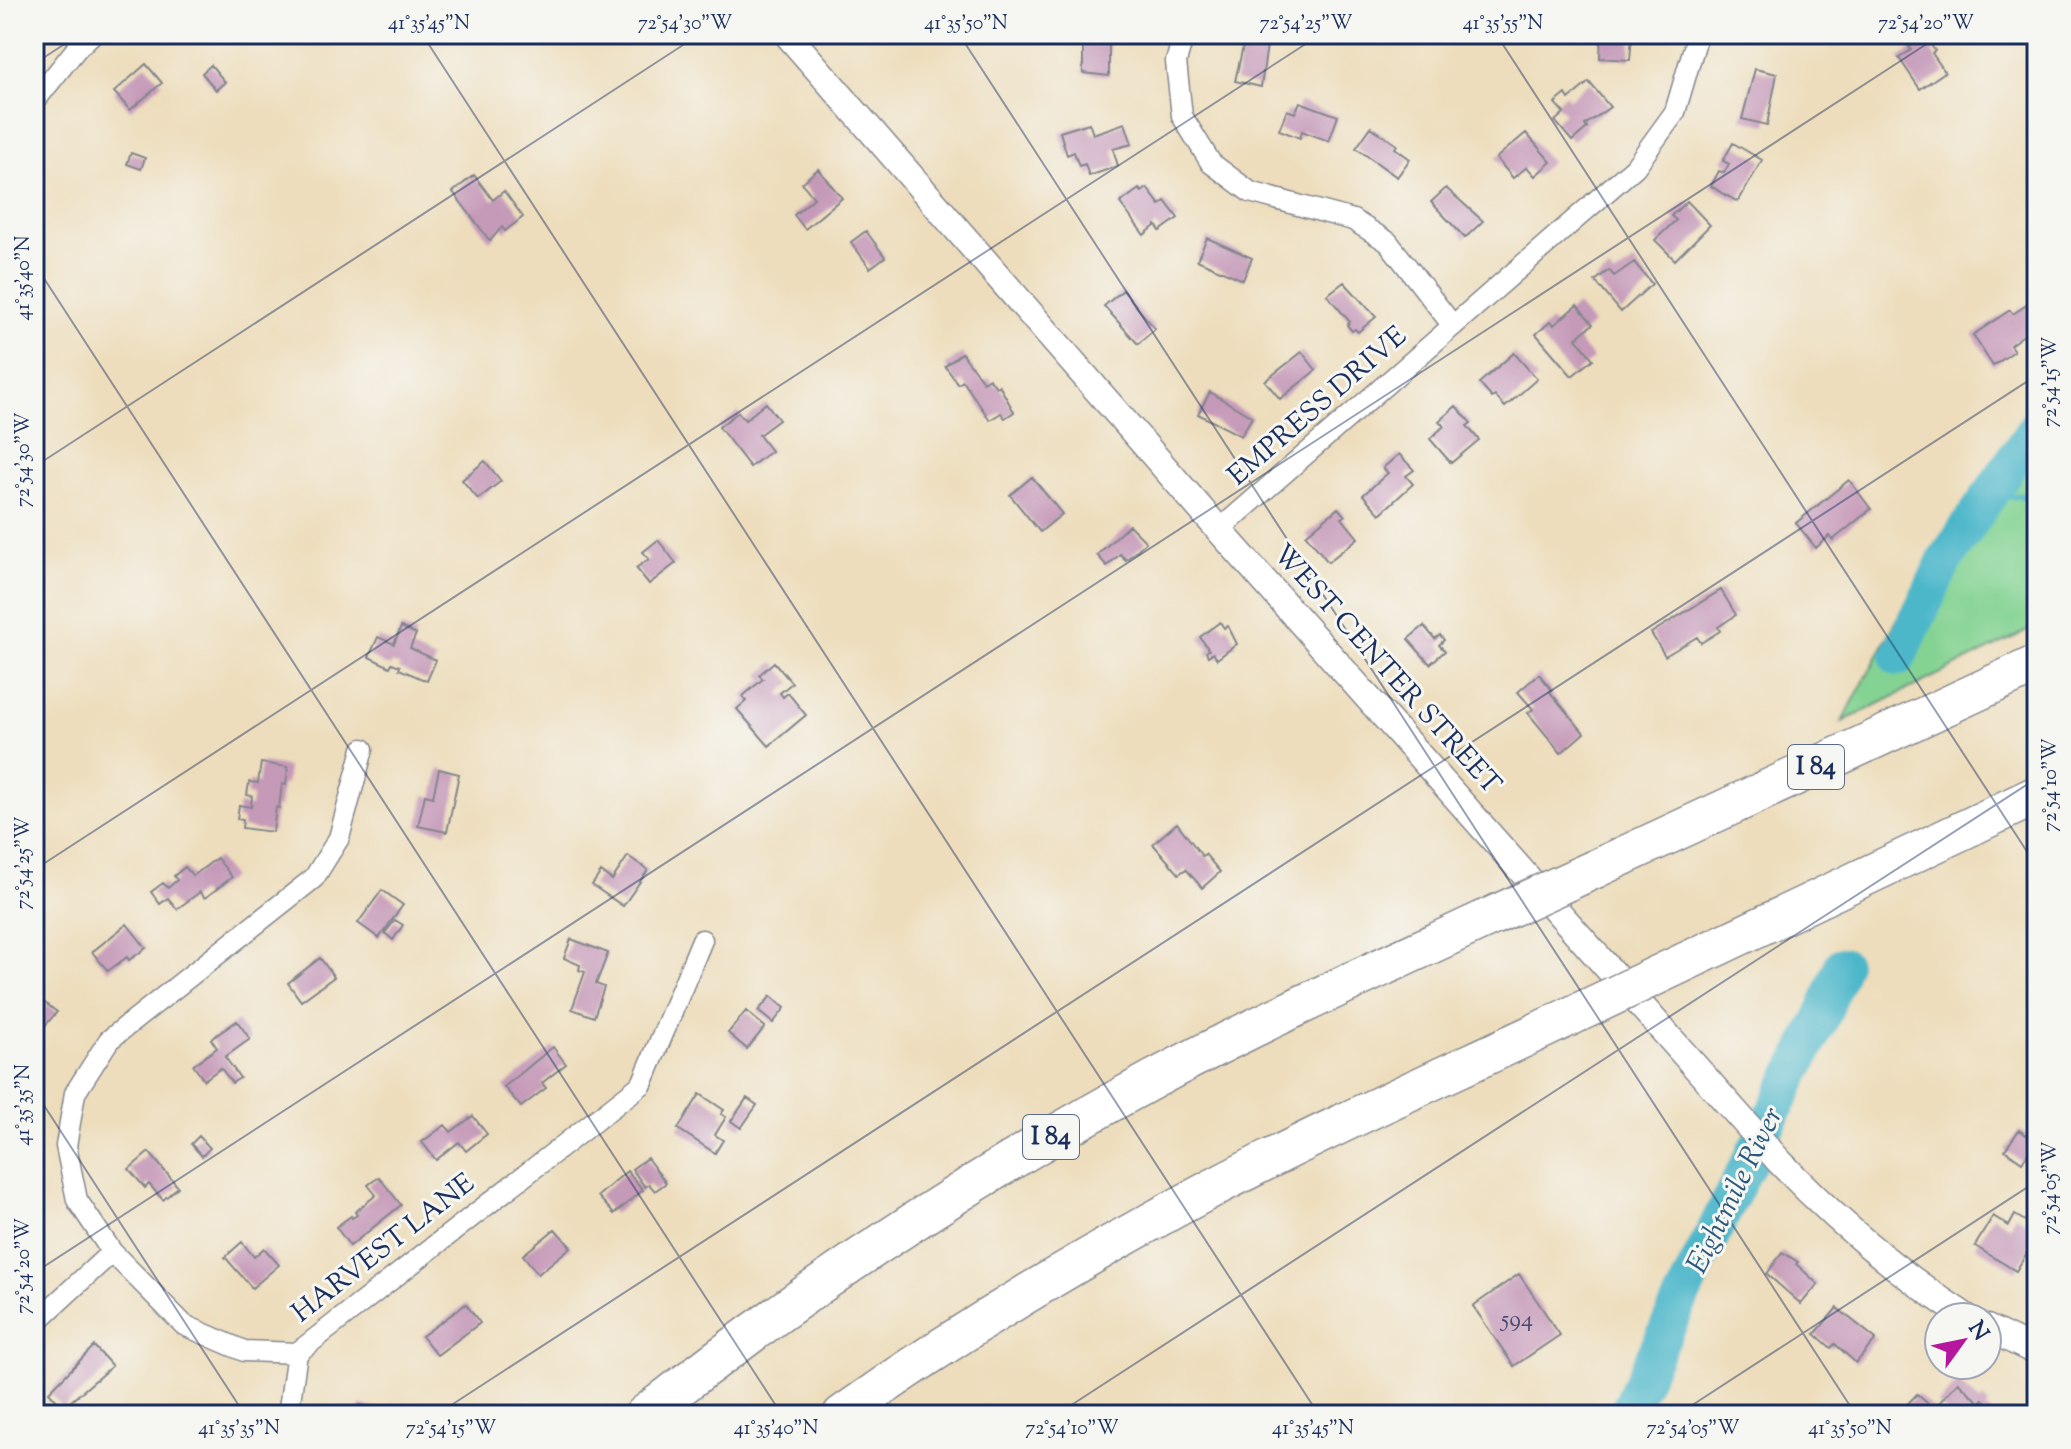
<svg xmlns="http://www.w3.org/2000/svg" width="2071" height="1449" viewBox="0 0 2071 1449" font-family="'Sorts Mill Goudy',serif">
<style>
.green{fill:#84d393;stroke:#508178;stroke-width:2}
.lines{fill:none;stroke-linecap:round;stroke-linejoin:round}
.stream{stroke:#4db7ca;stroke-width:6}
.river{stroke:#4db7ca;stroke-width:36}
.building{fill:#c599b8}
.minor-casing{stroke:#84868d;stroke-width:23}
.tertiary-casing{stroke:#84868d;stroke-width:29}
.motorway-casing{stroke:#84868d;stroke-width:41}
.minor{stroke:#fff;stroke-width:20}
.tertiary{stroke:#fff;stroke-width:26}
.motorway{stroke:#fff;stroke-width:38}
.motorway-bridge-casing{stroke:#84868d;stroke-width:41;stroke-linecap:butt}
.motorway-bridge{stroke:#fff;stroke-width:38}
.ticks{fill:none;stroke:#1b2f5e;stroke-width:2;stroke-opacity:0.45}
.labels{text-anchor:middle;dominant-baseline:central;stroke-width:6;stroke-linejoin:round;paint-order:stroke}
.number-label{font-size:24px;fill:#464a74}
.shield{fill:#f6f6f2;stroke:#5d6b8a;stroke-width:2}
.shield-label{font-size:26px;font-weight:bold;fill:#1b2f5e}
.street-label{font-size:28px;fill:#1b2f5e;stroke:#f6f6f2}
.water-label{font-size:30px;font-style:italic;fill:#2a587e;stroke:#f6f6f2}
.neatline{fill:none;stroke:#1b2f5e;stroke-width:3}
.ticks-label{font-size:20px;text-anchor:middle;fill:#1b2f5e}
</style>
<rect width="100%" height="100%" fill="#f6f6f2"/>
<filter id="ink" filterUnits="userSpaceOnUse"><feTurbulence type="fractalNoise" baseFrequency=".0125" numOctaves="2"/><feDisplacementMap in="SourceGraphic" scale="16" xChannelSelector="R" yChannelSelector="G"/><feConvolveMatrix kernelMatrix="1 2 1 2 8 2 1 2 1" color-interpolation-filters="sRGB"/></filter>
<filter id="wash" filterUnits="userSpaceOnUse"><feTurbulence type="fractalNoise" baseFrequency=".006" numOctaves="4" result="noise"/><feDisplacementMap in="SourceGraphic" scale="32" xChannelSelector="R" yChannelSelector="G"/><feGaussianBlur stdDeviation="1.8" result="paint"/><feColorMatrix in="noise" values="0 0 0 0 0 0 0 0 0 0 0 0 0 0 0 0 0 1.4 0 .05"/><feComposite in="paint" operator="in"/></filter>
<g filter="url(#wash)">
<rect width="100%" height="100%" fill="#edddbc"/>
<path class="green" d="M2037,449V626L1842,722L1921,575L1994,490Z"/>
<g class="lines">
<path class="stream" d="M1988,497L2037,495"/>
<path class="river" d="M1898,658L1945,560L2037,425
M1626,1415L1701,1257L1823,1015L1842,965"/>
</g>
<g id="blocks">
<path class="building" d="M208,34H229L215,44Z
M1083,34H1109V76L1083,73Z
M1246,34L1268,38L1261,87L1235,81Z
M1606,34H1632L1630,60L1600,58L1601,37H1606Z
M1925,36L1935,51L1932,53L1945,72L1920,89L1899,58L1911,50L1909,47Z
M146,64L162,83L130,110L114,92Z
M211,65L225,82L216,90L202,73Z
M1755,69L1777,74L1767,125L1742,119Z
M1589,82L1610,107L1585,125L1587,128L1572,141L1555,121L1564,113L1555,103L1566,94L1569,99Z
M1300,102L1338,116L1329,141L1302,131L1300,138L1279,130L1287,110L1295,113Z
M1089,123L1093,134L1125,123L1132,144L1113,149L1118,166L1089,176L1085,164L1079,166L1074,152L1067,155L1060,132Z
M1371,127L1397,145L1395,148L1410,159L1397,177L1356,148Z
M1526,133L1551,162L1535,176L1527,167L1513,178L1496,158Z
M1733,143L1762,160L1738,202L1711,186L1719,171L1724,173L1729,164L1723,161Z
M131,153L145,158L141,169L127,164Z
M818,169L842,198L805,229L794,215L814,198L802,183Z
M474,175L493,200L504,191L523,217L505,231L502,227L490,241L453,192Z
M1147,188L1160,205L1165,201L1178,218L1160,231L1156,225L1144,235L1120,203L1139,189L1142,192Z
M1446,188L1483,221L1465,238L1431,202Z
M1687,201L1710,225L1675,260L1655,240L1676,220L1671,216Z
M866,231L885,257L870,268L851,242Z
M1207,238L1252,258L1243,280L1197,260Z
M1634,262L1652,284L1621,312L1595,281L1609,270L1614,276Z
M1344,282L1376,317L1358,332L1355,329L1352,331L1347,325L1350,322L1327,295Z
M1123,290L1155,329L1138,344L1104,306Z
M2037,298V330L2027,336L2025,334L2010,345L2014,351L1993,366L1973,335L2010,310L2013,314Z
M1577,305L1593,324L1576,338L1593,359L1572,376L1536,334L1551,321L1554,325Z
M1302,352L1316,370L1280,399L1265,381Z
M962,353L983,382L989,378L996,387L999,385L1014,412L1005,418L1001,413L990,420L963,381L958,384L945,366Z
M1514,353L1537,379L1505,407L1495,396L1492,398L1479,383Z
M1210,392L1252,417L1241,436L1198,414Z
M766,403L779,420L759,435L771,451L750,467L719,427L738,412L745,420Z
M1456,406L1471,423L1467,426L1479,440L1451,463L1430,439L1444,426L1439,421Z
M1399,454L1414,470L1406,476L1413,484L1380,514L1363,495L1388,473L1383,468Z
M485,461L501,481L478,499L462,480Z
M1032,477L1062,514L1040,532L1010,495Z
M1849,480L1871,509L1833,540L1829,536L1816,548L1796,523Z
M1338,508L1345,516L1342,518L1358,538L1328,562L1306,535Z
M1129,525L1146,542L1126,560L1120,554L1107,566L1097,555Z
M658,540L676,563L649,584L636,568L649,559L643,552Z
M1721,590L1736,615L1718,627L1720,631L1701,643L1697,637L1665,656L1651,633Z
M1220,622L1224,628L1228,626L1237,644L1217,659L1213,653L1208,656L1206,652L1209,650L1200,637Z
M1424,626L1435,639L1440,635L1444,640L1439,645L1445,651L1430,664L1408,639Z
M401,627L416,634L410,648L436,660L427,681L399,669L400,666L392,663L390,667L369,657L378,637L394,644Z
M774,662L792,683L780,693L783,697L788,693L806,715L769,746L737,709L746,701L743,696L763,679L759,675Z
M1539,674L1552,690L1550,692L1584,733L1561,753L1528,713L1533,709L1518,692Z
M261,763L288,767L286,785L282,784L279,808L276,807L273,832L242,828L243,820L237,819L239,805L251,807L252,796L247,795L249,782L258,783Z
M439,769L459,774L447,832L418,826L425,795L433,797Z
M1177,823L1202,856L1205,854L1220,872L1202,888L1186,869L1179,874L1153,844Z
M628,856L648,870L623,906L592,885L601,872L612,880Z
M217,858L232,877L205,898L200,892L177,909L168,898L160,904L151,892L163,883L168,888L177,880L174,876L185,867L193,876Z
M382,890L403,905L379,938L358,923Z
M395,920L403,925L393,940L385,933Z
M127,924L146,948L129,960L127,957L108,971L92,952Z
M571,939L608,953L596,984L604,987L594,1017L572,1009L585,972L579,970L580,965L564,958Z
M320,958L334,977L301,1001L288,983Z
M771,996L785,1008L773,1023L758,1011Z
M37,997L57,1012L34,1038V1001Z
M746,1011L765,1027L747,1049L728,1033Z
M237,1021L250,1039L225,1057L240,1078L232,1083L221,1068L204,1080L193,1065L217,1048L211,1039Z
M553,1047L566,1064L542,1083L546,1088L521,1107L504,1087Z
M700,1094L724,1110L721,1114L726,1117L715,1135L723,1140L715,1153L678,1129Z
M747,1098L757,1105L741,1128L731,1121Z
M473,1116L487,1134L466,1151L459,1142L436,1160L422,1142L445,1125L451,1132Z
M2019,1130L2036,1142L2022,1162L2005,1150Z
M199,1136L210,1148L202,1156L191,1144Z
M149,1152L178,1187L163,1200L149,1184L145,1188L129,1169Z
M647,1158L666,1183L655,1191L649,1184L645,1187L632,1169Z
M627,1171L643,1190L614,1214L598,1196Z
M379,1177L401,1205L350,1246L336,1227L351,1216L352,1218L357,1215L355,1212L376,1195L368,1185Z
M2015,1215L2037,1228V1236L2016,1271L1975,1246L1993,1216L2009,1226Z
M555,1229L571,1247L538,1274L523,1255Z
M242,1242L254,1257L264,1248L279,1265L252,1288L225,1257Z
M1782,1252L1798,1262L1796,1264L1818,1284L1801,1304L1767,1274Z
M1519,1274L1560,1335L1514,1366L1473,1306Z
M466,1304L480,1323L437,1355L422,1336Z
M1837,1308L1876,1339L1856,1363L1835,1344L1831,1348L1815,1334Z
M94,1346L112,1366L63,1408L49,1392Z
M1958,1382L1980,1403L1983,1399L1989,1405L1986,1408L1994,1415H1950L1938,1404Z
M1917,1394L1935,1410L1930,1415H1901L1899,1413Z
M360,1405L382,1410L381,1415H358Z"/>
</g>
</g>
<g filter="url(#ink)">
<use href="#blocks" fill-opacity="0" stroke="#84868d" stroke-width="2"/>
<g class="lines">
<defs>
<path id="minor" d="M1184,34L1176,62L1182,116L1211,163L1250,192L1353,220L1388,242L1453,326
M34,102L77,48L92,34
M1219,530L1635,167L1675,112L1695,44L1694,34
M363,749L339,838L314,878L109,1040L75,1093L66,1146L77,1200L112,1252L184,1325L244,1351L297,1353L642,1084L702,940
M34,1324L112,1252
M288,1415L297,1353"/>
<path id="tertiary" d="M787,34L1219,530L1779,1161C1837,1222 1895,1271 1966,1317
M1987,1328L2037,1352"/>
<path id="motorway" d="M1595,869L2037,664
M1685,962L2037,795
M644,1415C804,1289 974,1176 1154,1079C1264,1020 1379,969 1492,916
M842,1415C960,1331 1085,1256 1213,1188C1331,1126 1453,1072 1573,1015"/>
</defs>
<use href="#minor" class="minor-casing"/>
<use href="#tertiary" class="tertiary-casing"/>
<use href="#motorway" class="motorway-casing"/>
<use href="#minor" class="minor"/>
<use href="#tertiary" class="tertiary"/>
<use href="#motorway" class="motorway"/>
<defs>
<path id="motorway-bridge" d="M1492,916L1595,869
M1573,1015L1685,962"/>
</defs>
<use href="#motorway-bridge" class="motorway-bridge-casing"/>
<use href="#motorway-bridge" class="motorway-bridge"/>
</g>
</g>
<path class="ticks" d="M422,34L1319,1415M959,34L1856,1415M1496,34L2037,867M2033,34L2037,40M34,64L80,34M34,263L782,1415M34,467L700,34M34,870L1321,34M34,1090L245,1415M34,1273L1942,34M436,1415L2037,375M1056,1415L2037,778M1677,1415L2037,1181"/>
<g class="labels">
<g class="number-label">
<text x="1517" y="1320">594</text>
</g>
<g class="shield">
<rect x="1788" y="745" width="56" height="44" rx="6"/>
<rect x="1023" y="1115" width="56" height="44" rx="6"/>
</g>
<g class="shield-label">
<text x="1816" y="767">I 84</text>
<text x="1051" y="1137">I 84</text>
</g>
<g class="street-label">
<text transform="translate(1318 407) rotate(-41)">EMPRESS DRIVE</text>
<text transform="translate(1386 670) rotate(48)">WEST CENTER STREET</text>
<text transform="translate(384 1249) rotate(-38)">HARVEST LANE</text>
</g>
<g class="water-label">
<text transform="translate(1736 1191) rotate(-64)">Eightmile River</text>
</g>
</g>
<rect width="2071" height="1449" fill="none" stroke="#f6f6f2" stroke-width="88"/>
<g transform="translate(1963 1341) rotate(57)"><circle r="38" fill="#f6f6f2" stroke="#9ea6b7" stroke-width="2"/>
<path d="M0-6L14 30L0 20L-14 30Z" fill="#b5179e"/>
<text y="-12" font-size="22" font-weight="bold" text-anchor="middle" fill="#1b2f5e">N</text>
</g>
<rect x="44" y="44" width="1983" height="1361" class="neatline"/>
<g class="ticks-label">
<text x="429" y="29">41°35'45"N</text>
<text x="685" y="29">72°54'30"W</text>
<text x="966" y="29">41°35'50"N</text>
<text x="1306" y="29">72°54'25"W</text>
<text x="1503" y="29">41°35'55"N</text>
<text x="1926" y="29">72°54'20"W</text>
<text transform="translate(22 278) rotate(-90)" y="7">41°35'40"N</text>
<text transform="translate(2049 382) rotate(-90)" y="7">72°54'15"W</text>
<text transform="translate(22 460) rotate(-90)" y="7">72°54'30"W</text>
<text transform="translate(2049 785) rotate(-90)" y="7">72°54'10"W</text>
<text transform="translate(22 863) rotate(-90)" y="7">72°54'25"W</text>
<text transform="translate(22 1105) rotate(-90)" y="7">41°35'35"N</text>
<text transform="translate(2049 1188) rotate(-90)" y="7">72°54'05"W</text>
<text transform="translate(22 1266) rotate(-90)" y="7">72°54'20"W</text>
<text x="239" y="1434">41°35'35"N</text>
<text x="451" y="1434">72°54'15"W</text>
<text x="776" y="1434">41°35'40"N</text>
<text x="1072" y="1434">72°54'10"W</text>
<text x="1313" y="1434">41°35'45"N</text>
<text x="1693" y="1434">72°54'05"W</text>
<text x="1850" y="1434">41°35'50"N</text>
</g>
</svg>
